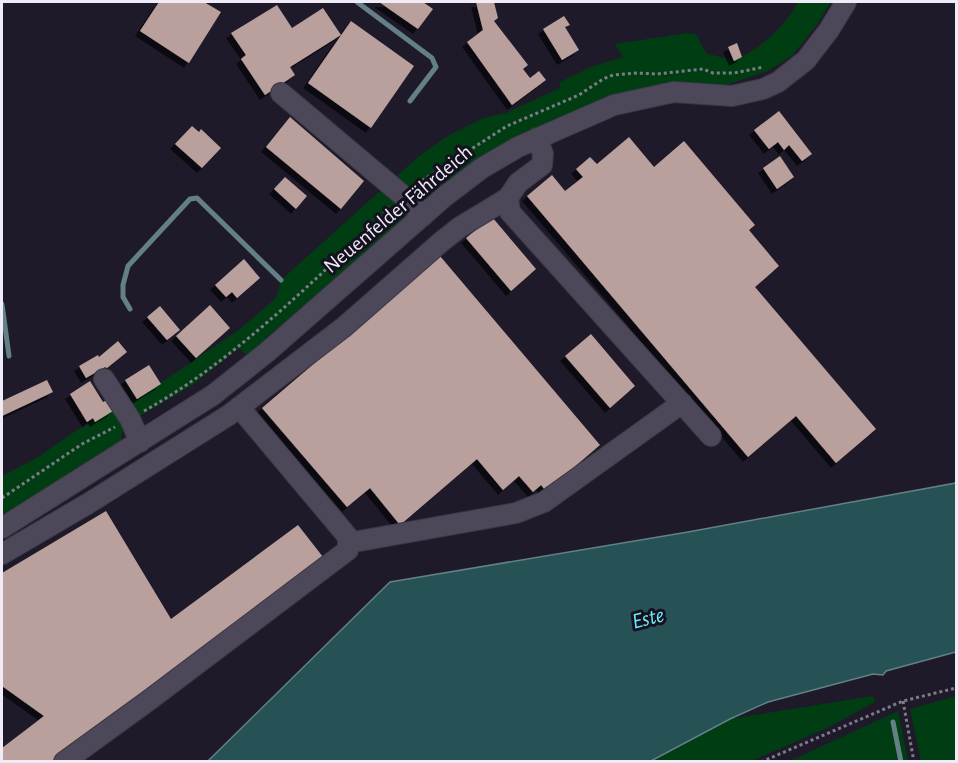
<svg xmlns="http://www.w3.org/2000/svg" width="958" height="763" viewBox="0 0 958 763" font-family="'Alegreya Sans',sans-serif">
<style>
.green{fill:#003d13}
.water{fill:#275255;stroke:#638086;stroke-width:1.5}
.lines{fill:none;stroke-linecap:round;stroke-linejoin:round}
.stream{stroke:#638086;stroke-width:5}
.building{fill:#baa09c;filter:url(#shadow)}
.minor-casing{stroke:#3c3844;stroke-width:22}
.path{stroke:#7e7a88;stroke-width:3;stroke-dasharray:3 3;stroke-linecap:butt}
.minor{stroke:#4d475a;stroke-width:20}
.labels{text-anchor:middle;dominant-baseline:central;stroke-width:6;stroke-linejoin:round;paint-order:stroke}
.street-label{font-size:21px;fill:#efecf7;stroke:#161120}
.water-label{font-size:22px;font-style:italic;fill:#66eff9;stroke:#161120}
</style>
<defs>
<filter id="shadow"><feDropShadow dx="-5" dy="5" stdDeviation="0" flood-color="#0009"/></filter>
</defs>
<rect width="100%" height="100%" fill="#1f1a2a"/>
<path class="green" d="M798,2H831L816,26L792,56L768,71L717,88L661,86L628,92L583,108L513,140L473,162L450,179L336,282L266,337L265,342L247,356L239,348L194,384L123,426L121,441L2,519V476L38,457L77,430L137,399L240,329L276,298L281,280L418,157L446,137L483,118L506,113L560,88V82L591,67L623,57L615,44L687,33L696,34L706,53L734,61C762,47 783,29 798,2Z
M873,696L875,702L829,727L752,761L651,762L730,719Z
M956,696V761H921L910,709Z
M898,711L908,761H790Z"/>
<path class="water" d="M956,483V652L886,671L883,675L873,674L768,702L730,719L651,761H208L390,582L688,532Z"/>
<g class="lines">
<path class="stream" d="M357,2L432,58L436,67L410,101
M2,304L9,356
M130,309L123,297V285L128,266L190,199L197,198L281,280
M893,722L901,762"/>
</g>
<path class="building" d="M159,2H204L221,12L189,63L140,31Z
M379,2H423L433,9L418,29Z
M476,2H494L498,18L494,21L528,65L523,69L530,78L539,71L546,80L512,105L467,42L483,30Z
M277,5L292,28L323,8L341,35L290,67L295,75L265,95L241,59L246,55L231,33Z
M564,16L570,25L565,27L579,50L562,60L543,29Z
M351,21L414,66L371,128L308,83Z
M737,43L742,57L734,61L728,47Z
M779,111L812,154L802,161L789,145L784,150L778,142L769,149L754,130Z
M290,117L364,181L341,209L266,147Z
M192,126L199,132L201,129L221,148L202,168L175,144Z
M629,137L654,167L684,141L755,225L749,230L779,266L755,287L876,429L836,463L796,416L748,457L527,196L552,175L565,191L583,177L576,169L590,157L597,164Z
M780,156L794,177L777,189L763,168Z
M285,177L307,196L296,209L274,189Z
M492,217L536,269L511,291L466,238Z
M440,256L600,445L546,491L541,485L533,492L519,476L503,490L477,459L400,525L370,488L347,507L262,408Z
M244,259L260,278L237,298L232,292L226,297L215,285Z
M210,305L230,328L196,358L176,336Z
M160,306L180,330L167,340L147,317Z
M591,334L635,386L610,408L565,356Z
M118,341L127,352L107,368L105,367L86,378L79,366L98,355L99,357Z
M149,365L161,384L137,399L125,380Z
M47,380L53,392L2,416V401Z
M90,381L103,402L107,400L113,411L95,422L93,418L87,422L70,394Z
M106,511L171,619L298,525L323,557L52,762H2V748L44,716L2,686V573Z"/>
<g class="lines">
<defs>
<path id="minor" d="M281,93L401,194L423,216
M537,138L543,154L542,165L518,183L508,198L510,212L711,436
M104,379L130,419L140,442
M2,528L213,395L266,353L444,197L482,168L518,147L614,105L674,92L732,96L763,89L778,82L806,60L829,30L846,2
M348,543L516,513L544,502L682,403
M2,554L89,503L229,415L344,327L441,242L460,227L508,198
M64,762L148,701L348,550V537L239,407"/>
</defs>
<use href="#minor" class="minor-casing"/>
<path class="path" d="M417,184L507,126L579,95L603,79L613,75L637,73L657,74L703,69L713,73H734L764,67
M144,411C232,362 304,289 377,222L388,206
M2,498L82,444L115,427
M903,701L914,762
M761,762L903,701L956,688"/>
<use href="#minor" class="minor"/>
</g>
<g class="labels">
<g class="street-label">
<text transform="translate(398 209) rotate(-40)">Neuenfelder Fährdeich</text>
</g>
<g class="water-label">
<text transform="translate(648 618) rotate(-14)">Este</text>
</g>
</g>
<rect width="958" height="763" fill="none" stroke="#efecf7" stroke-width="6"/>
</svg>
